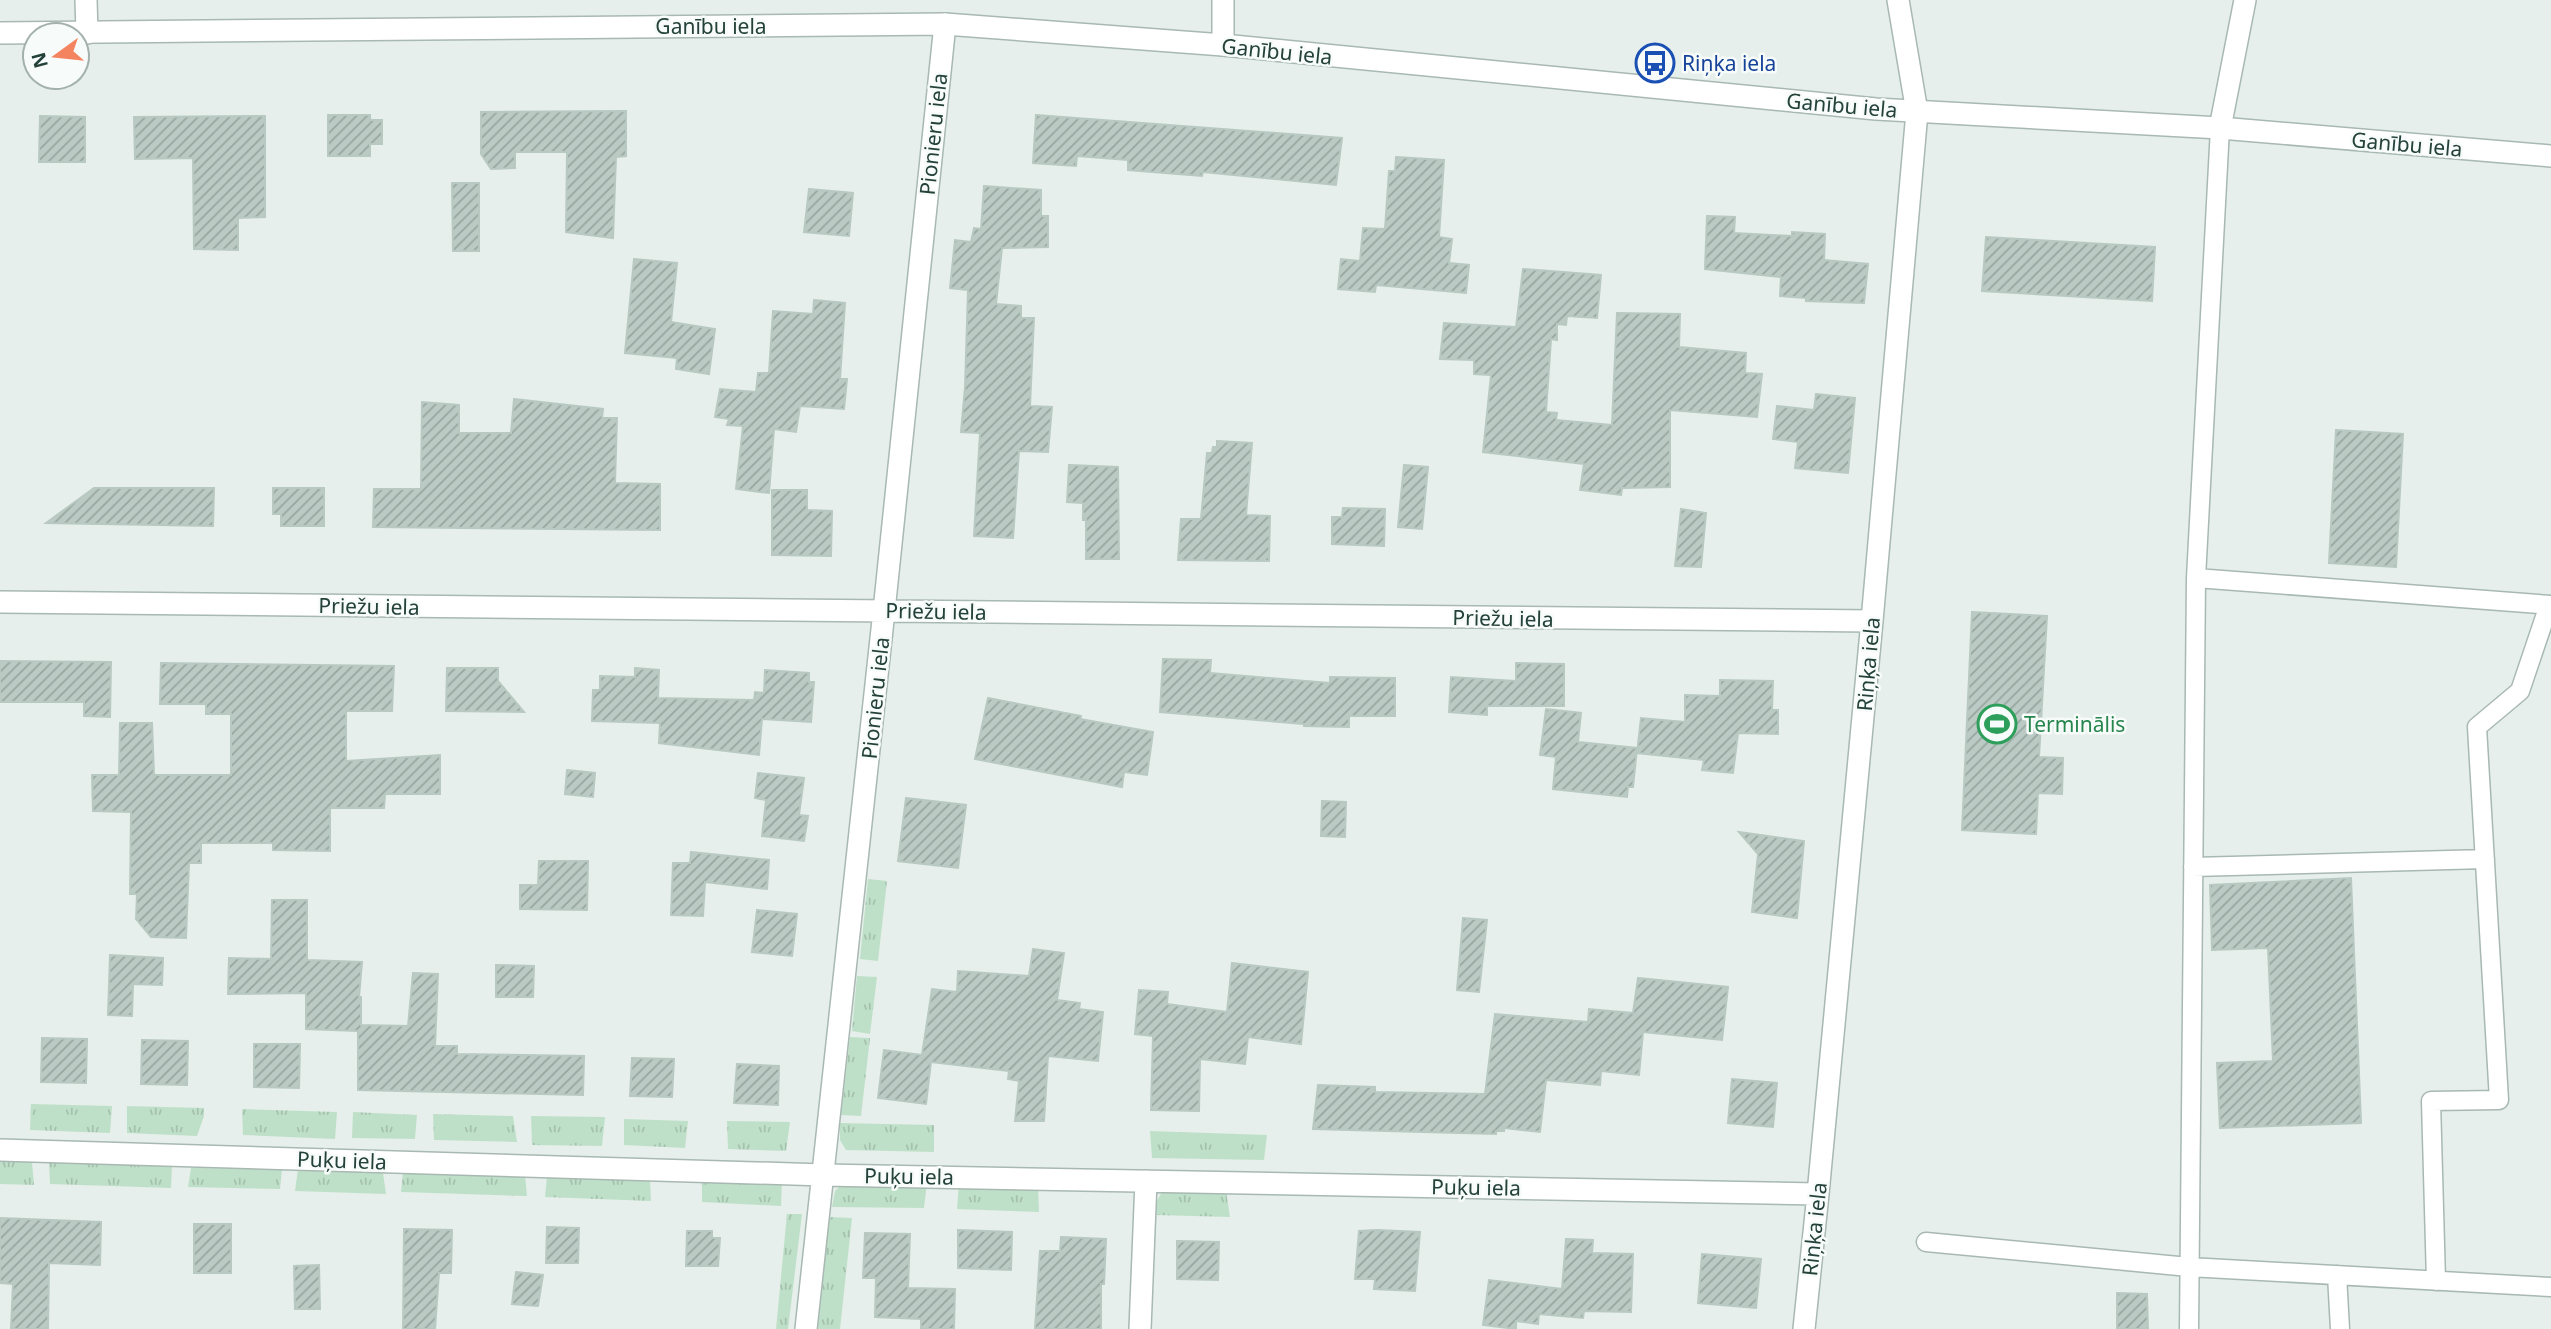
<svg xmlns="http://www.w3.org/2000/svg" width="2551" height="1329" viewBox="0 0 2551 1329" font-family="'Noto Sans',sans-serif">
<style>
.grass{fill:url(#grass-tufts)}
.building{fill:url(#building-hatch);stroke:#b8c9c2;stroke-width:2}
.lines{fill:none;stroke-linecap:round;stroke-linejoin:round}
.service-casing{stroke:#a8b8b2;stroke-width:21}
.minor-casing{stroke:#a8b8b2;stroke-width:24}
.tertiary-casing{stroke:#a8b8b2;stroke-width:24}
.service{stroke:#fff;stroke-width:18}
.minor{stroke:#fff;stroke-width:21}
.tertiary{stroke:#fff;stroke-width:21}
.labels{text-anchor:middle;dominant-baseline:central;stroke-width:5;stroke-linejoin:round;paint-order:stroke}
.street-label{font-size:21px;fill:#24423a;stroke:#f7fbf9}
.transit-label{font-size:21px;fill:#164399;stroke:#f7fbf9;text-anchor:start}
.leisure-label{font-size:21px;fill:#27864d;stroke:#f7fbf9;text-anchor:start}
</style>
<defs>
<pattern id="grass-tufts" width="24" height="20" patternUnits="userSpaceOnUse" patternTransform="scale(1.75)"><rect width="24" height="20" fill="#bfe0c8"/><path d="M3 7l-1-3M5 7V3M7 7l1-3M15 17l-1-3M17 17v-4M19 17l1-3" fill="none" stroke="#a4c1ad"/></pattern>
<pattern id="building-hatch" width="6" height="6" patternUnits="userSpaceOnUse" patternTransform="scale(1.75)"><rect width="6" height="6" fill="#bbcac4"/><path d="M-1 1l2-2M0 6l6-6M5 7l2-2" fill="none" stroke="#98a6a0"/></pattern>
</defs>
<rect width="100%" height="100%" fill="#e6efeb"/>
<path class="grass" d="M868,879L887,881L878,961L860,959Z
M857,976L877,977L870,1034L852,1031Z
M850,1037L870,1038L861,1116L841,1115Z
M31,1104L112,1106L110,1133L30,1130Z
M127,1106L204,1108V1116L197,1136L127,1133Z
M242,1109L337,1112L335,1139L243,1135Z
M353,1112L417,1115L415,1139L352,1138Z
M433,1114L513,1116L517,1142L434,1140Z
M531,1116L605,1117L602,1146L532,1145Z
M624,1119L688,1121L685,1148L624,1145Z
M727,1121L790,1122L786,1151L728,1149Z
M840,1123L934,1125V1152L846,1150L840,1140Z
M1150,1131L1267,1135L1264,1160L1152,1158Z
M0,1161L32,1162L34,1185L0,1184Z
M49,1162L172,1165L171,1188L50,1184Z
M191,1168L282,1169L280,1189L188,1187Z
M298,1169L383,1173L386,1194L295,1191Z
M403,1172L525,1176L527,1196L401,1192Z
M547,1176L650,1179L651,1201L545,1197Z
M702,1180L782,1181L781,1206L702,1202Z
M927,1183L924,1208L832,1207L835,1191L842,1184Z
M959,1184L1038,1187L1039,1212L957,1209Z
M1163,1190L1226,1191L1230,1217L1156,1215L1157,1201Z
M787,1214H802L788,1329H776Z
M829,1217L852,1218L840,1329H818Z"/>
<path class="building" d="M626,111V156L616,157L613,238L566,232L567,152H515V168L491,169L481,154V112Z
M328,115H370V120H382V144H370V156H328Z
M1036,115L1342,138L1336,185L1203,172L1202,176L1128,170V160L1077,156L1076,166L1033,163Z
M40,116L85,117V162H39Z
M265,116V217L238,218V250L194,249L193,158L135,159L134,117Z
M1396,157L1444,160L1439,237L1452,239L1449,263L1469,265L1466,293L1376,285L1375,292L1338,289L1341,259L1360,261L1363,228L1385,229L1389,171H1395Z
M452,183H479V251H453Z
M984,186L1041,190V216H1048V247L1002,248L996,304L1021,306V318H1034L1030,406L1052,407L1048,452L1019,451L1013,538L974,536L980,433L961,432L965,387L968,290L950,288L955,240L971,242L974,228L981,229Z
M809,189L853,193L849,236L804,232Z
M1707,216L1735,217L1734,233L1792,236V232L1825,234L1824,260L1868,264L1864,303L1806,301V298L1780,296L1781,277L1705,269Z
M1986,237L2155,247L2152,301L1982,291Z
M634,259L677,263L671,322L715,329L709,374L676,369L677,358L625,353Z
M1523,269L1601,275L1597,318L1567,316L1566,325L1557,324V340L1551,339L1546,412L1557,413L1556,420L1612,425L1617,313L1680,314L1679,347L1746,353L1745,373L1762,374L1757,417L1670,410V487L1622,488L1621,495L1580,490L1584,464L1483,452L1491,375L1474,374V360L1440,359L1444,323L1516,327Z
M814,300L845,303L840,379H847L844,409L800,406L796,432L774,429L769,493L736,489L743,426L727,425L729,419L715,417L720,389L756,392L758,373H769L773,311L813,314Z
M1816,394L1855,398L1848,473L1795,468L1798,442L1773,439L1777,406L1814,410Z
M514,399L603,409L602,418H617L615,483L660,484V530L373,527L374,489H421L422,402L459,405V433H511Z
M2336,430L2403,434L2396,567L2329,563Z
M1217,441L1252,443L1246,515L1270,516L1269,561L1178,560L1181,519H1201L1207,453H1212L1213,447H1217Z
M1069,465L1118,467L1119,559H1086V520H1083V503L1067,502Z
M1404,465L1428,467L1422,529L1398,527Z
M94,488H214L213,526L46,523Z
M273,488H324V526H281V514H273Z
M772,490H807V510L832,511L831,556L772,555Z
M1343,508L1385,509L1384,546L1332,544V517H1342Z
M1681,509L1706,513L1701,567L1675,566Z
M1972,612L2047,616L2039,757L2063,758L2062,794L2038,793L2036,834L1962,830Z
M1163,659L1211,660L1210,673L1330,683V677L1395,678V716H1349V727L1304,726V724L1160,712Z
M0,661L111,662L110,717L84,716V702H0Z
M161,663L394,666L392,711H346V761L440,755V794H385L384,808H330V851L273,850V843H201V863H189L186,938L151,937L136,919L137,894H130L131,812L93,811L92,775H119L120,723H152L154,775H231V714H206V704H160Z
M1516,663L1564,664V706H1487V715L1449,712L1451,677L1516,681Z
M447,668H498V681L524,712L446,711Z
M635,668L659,670L658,698L754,700L755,692L764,693L765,670L809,673V682H814L811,722L762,719L759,755L659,743L660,723L592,721L593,690H600V676L635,677Z
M1720,680L1773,681L1772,710H1778V734L1738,733L1733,773L1702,770L1704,760L1637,753L1641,718L1685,722V695L1720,696Z
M988,698L1081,716L1080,719L1153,732L1147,775L1124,772L1122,787L975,759Z
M1546,709L1581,713L1578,742L1637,748L1633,787H1628L1627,797L1553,789L1556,757L1540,755Z
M567,770L595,773L593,797L565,794Z
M758,773L804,778L799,815L808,816L804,841L762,836L766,800L755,798Z
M906,798L966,805L958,868L898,861Z
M1322,801L1346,802L1345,837L1321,836Z
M1739,832L1804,841L1797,918L1752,912L1758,854Z
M691,852L769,860L767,889L705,882L703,916L671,915L673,863H690Z
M539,861H588L587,910L520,909V885H538Z
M2351,878L2361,1123L2220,1128L2217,1063L2273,1061L2268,948L2212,950L2210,885Z
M272,900H307V960L362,962L359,997H361V1025L408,1026L413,973L438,974L435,1046H457V1054L584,1056L583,1095L358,1090V1031L306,1029V993L228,994L229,958L271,959Z
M757,910L797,914L792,956L752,952Z
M1463,918L1487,920L1479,992L1457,990Z
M1033,949L1064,953L1057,1000L1080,1003L1079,1009L1103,1012L1098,1061L1048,1056L1044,1121H1015L1019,1081L1008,1079L1009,1071L931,1062L926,1104L878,1098L884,1050L922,1055L932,989L957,992L958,971L1029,976Z
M110,955L163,958L162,985L133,984L132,1016L108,1015Z
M1232,963L1308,972L1301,1044L1248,1037L1245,1064L1200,1059L1199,1111L1151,1110L1153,1036L1135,1034L1139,990L1168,992L1167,1004L1227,1012Z
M496,965L534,966L533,997H496Z
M1638,978L1728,987L1722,1040L1643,1032L1639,1075L1601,1071L1600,1085L1546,1080L1540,1132L1504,1128V1131H1496V1134L1313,1129L1318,1085L1375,1087V1092L1485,1094L1495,1014L1588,1022L1589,1009L1633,1013Z
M42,1038L87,1039L86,1083L41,1082Z
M142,1040L188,1041L187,1085L141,1084Z
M254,1044H300L299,1088L254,1087Z
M632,1058L674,1059L672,1097L630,1096Z
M737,1064L779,1066L778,1105L734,1103Z
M1732,1079L1777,1083L1773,1127L1728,1123Z
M0,1218L101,1222L100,1265L49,1263L48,1329H11L13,1284L0,1283Z
M194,1224H231V1273H194Z
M547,1227L579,1228L578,1263H546Z
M404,1229L452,1230L451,1273H439L435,1329H403Z
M958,1230L1012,1232L1011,1270L958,1268Z
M1377,1230L1420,1232L1415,1291L1374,1289L1375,1279H1355L1359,1231Z
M687,1231H712V1238H720L718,1266H686Z
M865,1233L910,1234L908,1288L955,1289L954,1329H921V1319L875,1317L876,1278H863Z
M1061,1237L1106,1239L1104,1284H1101V1329H1035L1040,1251H1060Z
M1566,1239L1593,1240L1592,1253L1633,1254L1631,1312L1584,1311L1583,1318L1539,1314L1538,1324L1516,1321V1329L1483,1325L1489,1280L1562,1289Z
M1177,1241L1219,1242L1218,1280L1177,1279Z
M1702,1254L1761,1259L1756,1308L1698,1303Z
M319,1265L320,1309H295L294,1266Z
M516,1272L543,1275L538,1306L512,1304Z
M2117,1293L2147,1294L2148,1329H2117Z"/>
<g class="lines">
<defs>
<path id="service" d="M2196,578L2551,605
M2193,867L2485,859
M1926,1242L2189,1267L2551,1287
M2337,1275L2340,1329
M2436,1281L2431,1101L2499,1100L2477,727L2520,691L2549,605
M2189,1329L2196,578L2220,128"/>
<path id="minor" d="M86,0L87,33
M1223,45V0
M2220,128L2245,0
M0,602L1872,621
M0,1150L824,1175L1818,1194
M806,1329L884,611L945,24
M1140,1329L1146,1181
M1804,1329L1818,1194L1872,621L1917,112L1898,0"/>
<path id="tertiary" d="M0,33L945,24L1223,45L1876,109L2220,128L2551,156"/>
</defs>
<use href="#service" class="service-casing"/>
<use href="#minor" class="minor-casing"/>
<use href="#tertiary" class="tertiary-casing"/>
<use href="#service" class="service"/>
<use href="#minor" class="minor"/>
<use href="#tertiary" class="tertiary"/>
</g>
<defs>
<symbol id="bus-ring" viewBox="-11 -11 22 22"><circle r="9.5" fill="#f7fbf9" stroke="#1a4fb4" stroke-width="1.5"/><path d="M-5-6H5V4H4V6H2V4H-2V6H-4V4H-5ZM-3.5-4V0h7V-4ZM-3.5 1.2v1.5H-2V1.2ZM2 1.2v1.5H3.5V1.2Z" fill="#1a4fb4"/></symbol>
<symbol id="stadium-ring" viewBox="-11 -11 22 22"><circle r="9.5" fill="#f7fbf9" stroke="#2e9e5b" stroke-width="1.5"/><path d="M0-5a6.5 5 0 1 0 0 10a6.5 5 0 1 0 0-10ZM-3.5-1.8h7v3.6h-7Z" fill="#2e9e5b"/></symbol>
</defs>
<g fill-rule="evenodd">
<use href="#bus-ring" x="1633" y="41" width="44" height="44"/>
<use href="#stadium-ring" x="1975" y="702" width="44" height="44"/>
</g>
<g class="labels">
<g class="street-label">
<text x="711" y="26">Ganību iela</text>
<text transform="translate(1277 51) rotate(6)">Ganību iela</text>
<text transform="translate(1842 105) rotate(5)">Ganību iela</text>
<text transform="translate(933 134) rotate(-84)">Pionieru iela</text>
<text transform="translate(2407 144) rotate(5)">Ganību iela</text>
<text transform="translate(369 606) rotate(1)">Priežu iela</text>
<text transform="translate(936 611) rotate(1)">Priežu iela</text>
<text transform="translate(1503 618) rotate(1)">Priežu iela</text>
<text transform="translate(1868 664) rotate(-85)">Riņķa iela</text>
<text transform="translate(875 698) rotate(-84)">Pionieru iela</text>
<text transform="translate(342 1160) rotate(2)">Puķu iela</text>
<text transform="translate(909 1176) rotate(1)">Puķu iela</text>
<text transform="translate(1476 1187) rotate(1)">Puķu iela</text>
<text transform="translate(1814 1229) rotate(-84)">Riņķa iela</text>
</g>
<g class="transit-label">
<text x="1682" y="63">Riņķa iela</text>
</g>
<g class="leisure-label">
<text x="2024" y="724">Terminālis</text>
</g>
</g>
<g transform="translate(56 56) rotate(255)"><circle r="33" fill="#f7fbf9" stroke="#a3b1ad" stroke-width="2"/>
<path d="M0-5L12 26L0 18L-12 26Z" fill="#f4845f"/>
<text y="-10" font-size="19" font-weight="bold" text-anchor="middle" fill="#24423a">N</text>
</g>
</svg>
